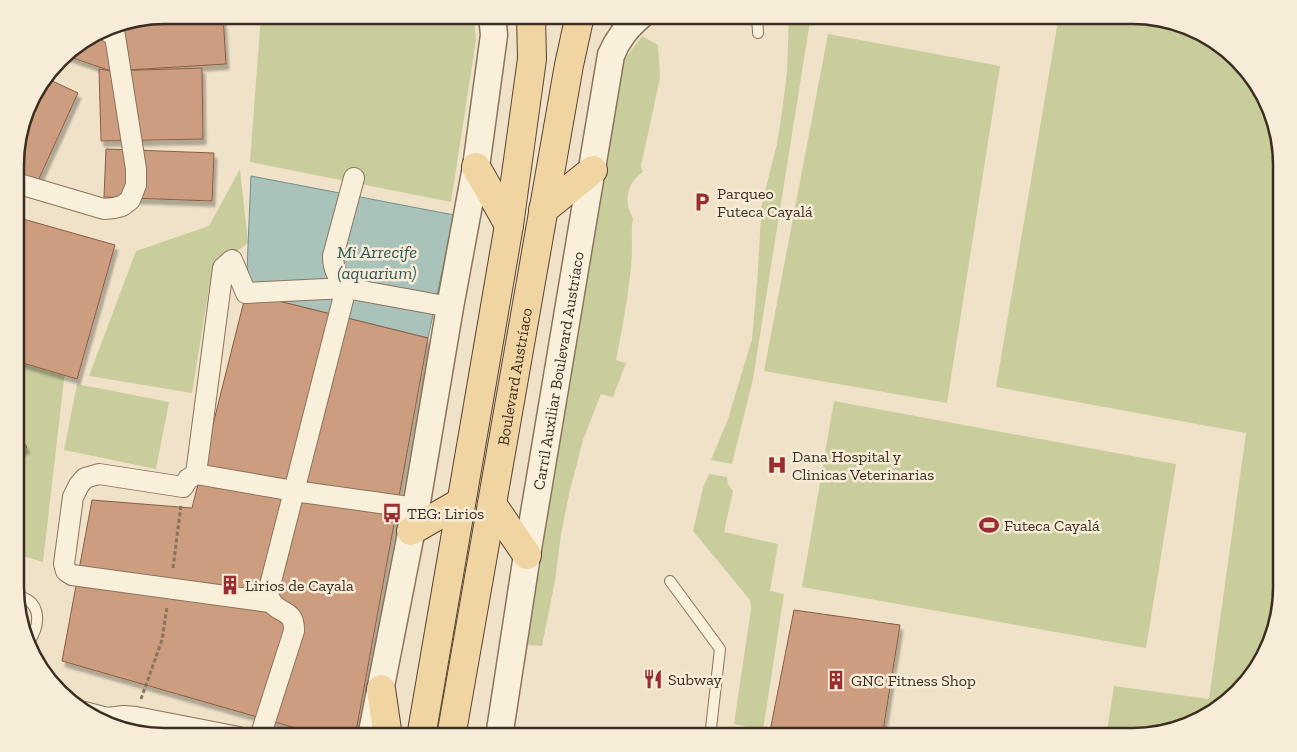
<svg xmlns="http://www.w3.org/2000/svg" width="1297" height="752" viewBox="0 0 1297 752" font-family="'Zilla Slab',serif">
<style>
.green{fill:#c9cd9c}
.water{fill:#a9c3bb;stroke:#709288}
.building{fill:#cc9d7f;stroke:#8a5d43;filter:url(#shadow)}
.lines{fill:none;stroke-linecap:round;stroke-linejoin:round}
.service-casing{stroke:#8b745d;stroke-width:12}
.minor-casing{stroke:#8b745d;stroke-width:22}
.tertiary-casing{stroke:#8b745d;stroke-width:29}
.primary-casing{stroke:#594331;stroke-width:30}
.path{stroke:#8b745d;stroke-width:3;stroke-dasharray:4 2.5;stroke-linecap:butt}
.service{stroke:#f9f0dc;stroke-width:10}
.minor{stroke:#f9f0dc;stroke-width:20}
.tertiary{stroke:#f9f0dc;stroke-width:26}
.primary{stroke:#f0d5a2;stroke-width:28}
.labels{text-anchor:middle;dominant-baseline:central;stroke-width:5;stroke-linejoin:round;paint-order:stroke}
.poi-label{font-size:16px;fill:#3c2d21;stroke:#f6ecd8;text-anchor:start}
.street-label{font-size:16px;fill:#3c2d21;stroke:#f6ecd8}
.water-label{font-size:18px;font-style:italic;fill:#305b57;stroke:#f6ecd8}
.rim{fill:none;stroke:#3c2d21;stroke-width:2.5}
</style>
<defs>
<filter id="shadow"><feDropShadow dx="3" dy="5.5" stdDeviation="1" flood-color="#0004"/></filter>
</defs>
<rect width="100%" height="100%" fill="#efe2c9"/>
<path class="green" d="M261,15H474L476,40L451,202L250,162Z
M789,15H811L753,379L732,464L711,460L728,419L752,339L757,283L762,203L777,144L782,112L787,72Z
M1059,15H1133L1207,35L1257,82L1282,155V597L1262,662L1207,717L1142,737H1106L1114,686L1209,699L1246,433L996,387Z
M828,34L1000,66L947,403L764,371Z
M642,36L658,45L660,78L641,166L643,172C627,182 623,202 633,218C631,230 632,240 632,252C630,288 623,325 616,360L626,363L613,397L601,394L583,440L570,490L561,534L555,581L542,646L526,645L624,60Z
M240,169L248,243L212,270L192,393L89,376L136,251L209,226Z
M16,359L65,371L43,562L16,554V460L27,447L16,433Z
M77,384L169,402L156,469L64,450Z
M834,401L1176,464L1146,648L802,587Z
M709,474L727,477L728,484L733,491L724,532L778,544L770,591L784,594L763,730L734,724L751,609L750,600L693,531L703,488Z"/>
<path class="water" d="M251,176L454,215L428,338L246,293Z"/>
<path class="building" d="M165,15H223L226,64L111,71L108,26Z
M106,28L111,71L64,55L66,52Z
M202,68L203,139L101,141L99,69L111,71Z
M46,78L78,93L37,183L16,174V145L31,98Z
M106,149L214,153L212,201L104,197Z
M16,217L115,245L77,379L16,361Z
M246,293L428,338L355,737H327L62,661L92,500L192,508Z
M16,433L27,447L16,454Z
M794,610L900,625L882,737L769,736Z"/>
<g class="lines">
<defs>
<path id="service" d="M757,15L758,33
M670,581L720,649L710,737
M16,596C42,600 41,624 29,642
M500,731L535,737"/>
<path id="minor" d="M16,183L104,209L114,208L122,206L130,200L136,185V169L115,36L104,29
M196,474L223,268L232,260L246,293L346,288C338,277 333,270 333,256L354,178
M270,602L72,575L66,571L64,564L73,497L79,485L85,478L99,474L183,487L188,479L196,474L294,491L416,508
M84,712L107,718L124,716L136,717L239,737
M260,737L294,631C295,605 273,617 268,593L346,288L450,307"/>
<g id="tertiary">
<path d="M371,737L416,508L450,307L476,167L494,35L492,15"/>
<path id="s1" d="M499,737L527,555L611,55C618,38 627,27 641,15"/>
</g>
<g id="primary">
<path d="M476,167L509,225"/>
<path d="M543,210L593,170"/>
<path d="M492,504L527,555"/>
<path d="M411,531L461,502"/>
<path d="M381,689L388,737"/>
<path d="M421,737L509,225L532,59L531,15"/>
<path id="s2" d="M451,737L569,65L580,15"/>
</g>
</defs>
<use href="#service" class="service-casing"/>
<use href="#minor" class="minor-casing"/>
<use href="#tertiary" class="tertiary-casing"/>
<use href="#primary" class="primary-casing"/>
<path class="path" d="M173,568L181,505
M141,699L162,640L167,607"/>
<use href="#service" class="service"/>
<use href="#minor" class="minor"/>
<use href="#tertiary" class="tertiary"/>
<use href="#primary" class="primary"/>
</g>
<defs>
<symbol id="parking-bare" viewBox="-9 -9 18 18"><path d="M-3.5-5.5H1a3.5 3.5 0 0 1 0 7H-1V5.5H-3.5ZM-1-3.4V-.6H.8a1.4 1.4 0 0 0 0-2.8Z" fill="#9a2d32" stroke="#f6ecd8" stroke-width="2.5" paint-order="stroke"/></symbol>
<symbol id="hospital-bare" viewBox="-9 -9 18 18"><path d="M-5-5h3v3.5h4V-5h3V5h-3V1.5h-4V5h-3Z" fill="#9a2d32" stroke="#f6ecd8" stroke-width="2.5" paint-order="stroke"/></symbol>
<symbol id="bus-bare" viewBox="-9 -9 18 18"><path d="M-5-6H5V4H4V6H2V4H-2V6H-4V4H-5ZM-3.5-4V0h7V-4ZM-3.5 1.2v1.5H-2V1.2ZM2 1.2v1.5H3.5V1.2Z" fill="#9a2d32" stroke="#f6ecd8" stroke-width="2.5" paint-order="stroke"/></symbol>
<symbol id="stadium-bare" viewBox="-9 -9 18 18"><path d="M0-5a6.5 5 0 1 0 0 10a6.5 5 0 1 0 0-10ZM-3.5-1.8h7v3.6h-7Z" fill="#9a2d32" stroke="#f6ecd8" stroke-width="2.5" paint-order="stroke"/></symbol>
<symbol id="building-bare" viewBox="-9 -9 18 18"><path d="M-4-6H4V6H1V3H-1V6H-4ZM-2.5-4.3h1.7v1.8h-1.7ZM.8-4.3h1.7v1.8H.8ZM-2.5-1h1.7V.8h-1.7ZM.8-1h1.7V.8H.8Z" fill="#9a2d32" stroke="#f6ecd8" stroke-width="2.5" paint-order="stroke"/></symbol>
<symbol id="restaurant-bare" viewBox="-9 -9 18 18"><path d="M-5-6h1v4h1v-4h1v4h1v-4h1v5L-1.5 .5V6h-2V.5L-5-1ZM5-6V6H3V1.5H1.5Q1.5-4 5-6Z" fill="#9a2d32" stroke="#f6ecd8" stroke-width="2.5" paint-order="stroke"/></symbol>
</defs>
<g fill-rule="evenodd">
<use href="#parking-bare" x="688" y="188" width="28" height="28"/>
<use href="#hospital-bare" x="763" y="451" width="28" height="28"/>
<use href="#bus-bare" x="378" y="499" width="28" height="28"/>
<use href="#stadium-bare" x="975" y="511" width="28" height="28"/>
<use href="#building-bare" x="216" y="571" width="28" height="28"/>
<use href="#restaurant-bare" x="639" y="665" width="28" height="28"/>
<use href="#building-bare" x="822" y="666" width="28" height="28"/>
</g>
<g class="labels">
<g class="poi-label">
<text x="717" y="193">Parqueo<tspan x="717" dy="18">Futeca Cayalá</tspan></text>
<text x="792" y="456">Dana Hospital y<tspan x="792" dy="18">Clinicas Veterinarias</tspan></text>
<text x="407" y="513">TEG: Lirios</text>
<text x="1004" y="525">Futeca Cayalá</text>
<text x="245" y="585">Lirios de Cayala</text>
<text x="668" y="679">Subway</text>
<text x="851" y="680">GNC Fitness Shop</text>
</g>
<g class="street-label">
<text stroke="none"><textPath href="#s1" startOffset="371">Carril Auxiliar Boulevard Austríaco</textPath></text>
<text stroke="none"><textPath href="#s2" startOffset="366">Boulevard Austríaco</textPath></text>
</g>
<g class="water-label">
<text x="377" y="252">Mi Arrecife<tspan x="377" dy="21">(aquarium)</tspan></text>
</g>
</g>
<path d="M0 0H1297V752H0ZM165 24H1132A141 141 0 0 1 1273 165V587A141 141 0 0 1 1132 728H165A141 141 0 0 1 24 587V165A141 141 0 0 1 165 24Z" fill="#f6ecd8" fill-rule="evenodd"/>
<path class="rim" d="M165 24H1132A141 141 0 0 1 1273 165V587A141 141 0 0 1 1132 728H165A141 141 0 0 1 24 587V165A141 141 0 0 1 165 24Z"/>
</svg>
